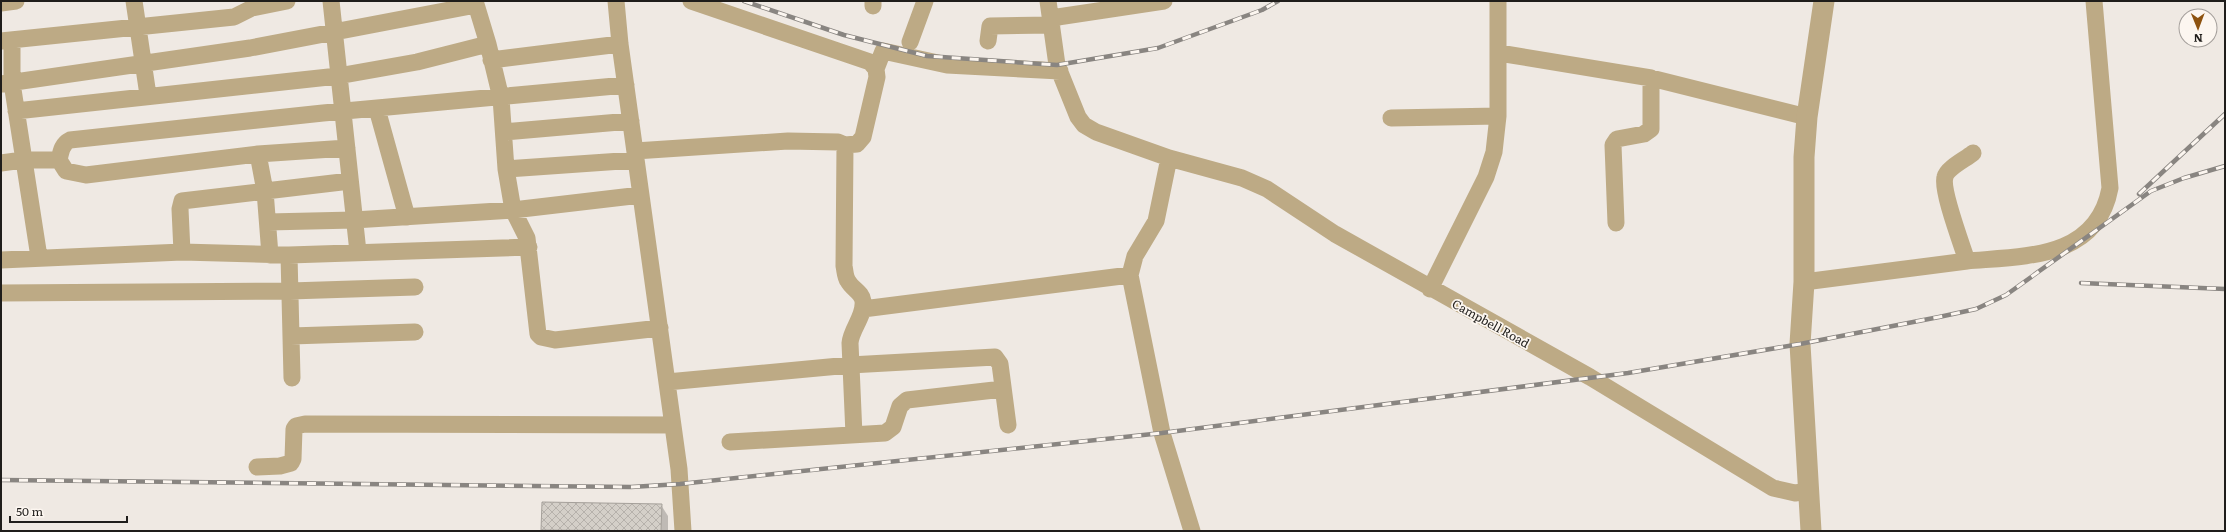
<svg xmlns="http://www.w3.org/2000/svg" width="2226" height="532" viewBox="0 0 2226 532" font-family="Literata,serif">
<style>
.shadow{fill:#0003}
.building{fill:url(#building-cross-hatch);stroke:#a5a09a}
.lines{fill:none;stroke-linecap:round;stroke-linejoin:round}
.minor{stroke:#bdaa85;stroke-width:17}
.tertiary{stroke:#bdaa85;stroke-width:21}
.rail-casing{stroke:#898581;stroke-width:4.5}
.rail{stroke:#fcf6f0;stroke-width:3;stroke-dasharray:9;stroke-linecap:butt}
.labels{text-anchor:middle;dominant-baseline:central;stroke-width:3.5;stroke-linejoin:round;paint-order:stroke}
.street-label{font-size:12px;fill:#1f1d1b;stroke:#fcf6f0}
</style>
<defs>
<pattern id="building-cross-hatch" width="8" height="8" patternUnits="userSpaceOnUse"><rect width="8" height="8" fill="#d4cfc8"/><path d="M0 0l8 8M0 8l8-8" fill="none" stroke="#b6b1ab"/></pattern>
</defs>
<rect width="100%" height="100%" fill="#efe9e3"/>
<path class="shadow" d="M543,503L661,505L668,516V531H543Z"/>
<path class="building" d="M542,502L662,504L661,531L541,530Z"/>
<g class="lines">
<path class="minor" d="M134,1L148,95
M331,1L358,252
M475,1L488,44L501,98L506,169L513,210L527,238L538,334L541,337L555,340L660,328
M616,1L620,44L679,469L683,531
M691,1L870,62L876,69L877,77L863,137L857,144L845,145
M1048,1L1057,65L1078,117L1084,125L1096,132L1169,158L1156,221L1135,256L1130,275L1162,433L1192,531
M1,3L16,1
M873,6V1
M1051,18L1164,1
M12,40V83L39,257
M1,41L234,17L252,8L287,1
M988,41L990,26L1052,25
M910,42L925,1
M1499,53L1651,78L1807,117
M491,60L620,44
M876,69L883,51L947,65L1060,71
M1,84L250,48L476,5
M377,109L407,217
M16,111L338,76L417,62L488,44
M1391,118L1498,116V1
M504,132L631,121
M635,151L788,141L838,142L845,145L844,266C845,270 845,277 848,281C852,289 862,292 863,301C865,316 851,329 850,343L854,435
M258,154L265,191L270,255
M1169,158L1242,178L1267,189L1335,234L1590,377L1773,488L1795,493L1809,491
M59,160L66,171L86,175L258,154L347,148
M1,163L23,160H59C61,151 62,144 70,140L323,113L626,85
M506,169L636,160
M268,222L354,220L513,210L641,195
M1616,223L1613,145L1617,139L1644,134L1651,129V78
M182,252L180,209L182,201L350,181
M289,255L292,378
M1,260L182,252L289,255L529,247
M1967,261C2025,256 2097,259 2110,188L2094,1
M1804,282L1967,261C1962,245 1941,190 1945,177C1947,168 1966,159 1973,153
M1430,289L1486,177L1494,152L1498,116
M1,293L290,291L415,287
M863,309L1130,275
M291,336L415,332
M667,382L850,365L995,357L1000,364L1008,425
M730,442L885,433L893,427L900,406L907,400L1003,389
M257,467L280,466L291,463L293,459L294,429L296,426L305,424L673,425"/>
<path class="tertiary" d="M1811,531L1800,344L1804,282V157L1807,117L1824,1"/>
<defs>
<path id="rail" d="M744,1L844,35L927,56L1057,65L1158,48L1262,10L1278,1
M2139,194L2225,114
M2081,283L2225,289
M1,480L631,487L680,484L1162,433L1628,373L1800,344L1939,317L1976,309L2006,295L2151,191L2184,178L2225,166"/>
</defs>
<use href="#rail" class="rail-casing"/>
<use href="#rail" class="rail"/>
</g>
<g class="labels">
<g class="street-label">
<text transform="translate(1491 323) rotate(29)">Campbell Road</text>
</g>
</g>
<rect width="2226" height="532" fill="none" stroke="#1f1d1b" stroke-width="4"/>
<g transform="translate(2198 28) rotate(179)"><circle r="19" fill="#fcf6f0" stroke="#a49f9b"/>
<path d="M0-3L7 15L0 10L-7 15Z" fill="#8d520f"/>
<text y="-6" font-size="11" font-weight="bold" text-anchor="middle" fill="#1f1d1b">N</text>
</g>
<path d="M10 516v6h117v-6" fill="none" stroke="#1f1d1b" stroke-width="2"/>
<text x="16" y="516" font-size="12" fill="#1f1d1b" stroke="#fcf6f0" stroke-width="3" paint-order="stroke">50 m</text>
</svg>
